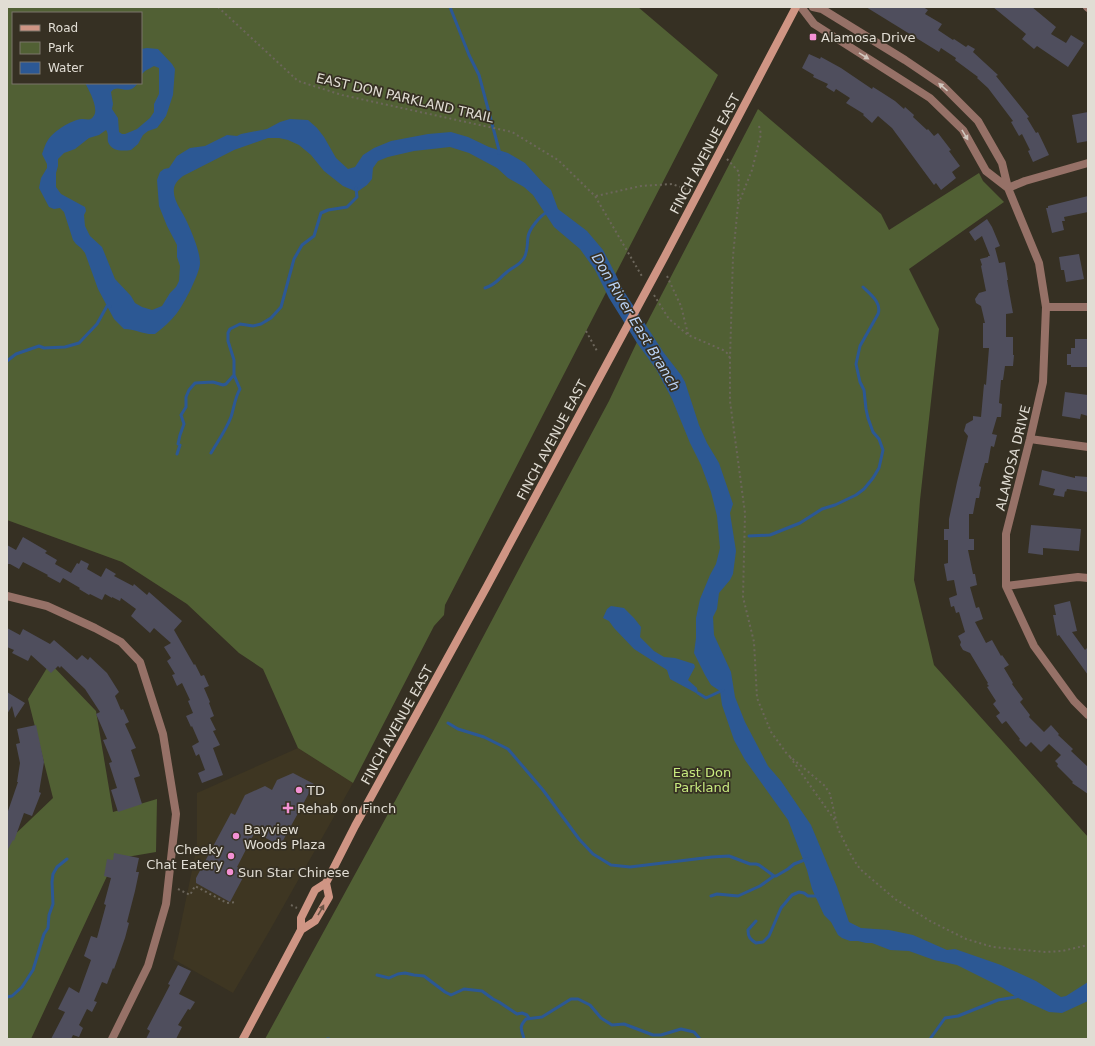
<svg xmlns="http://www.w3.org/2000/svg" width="1095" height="1046" viewBox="0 0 1095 1046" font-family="'DejaVu Sans',sans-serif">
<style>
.built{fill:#3e3622}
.green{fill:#516034;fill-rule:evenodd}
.water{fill:#2c5894}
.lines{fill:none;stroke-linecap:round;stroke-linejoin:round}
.stream{stroke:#2c5894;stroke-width:3}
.building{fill:#4f4e5d}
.path{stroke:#6c665b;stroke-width:2;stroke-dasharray:2 3;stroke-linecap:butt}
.minor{stroke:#967167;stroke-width:8}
.secondary{stroke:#cf9584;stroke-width:8}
.oneway{fill:#d2c7be}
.oneway2{fill:#6c5345}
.poi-dot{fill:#f491d4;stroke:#363023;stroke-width:1.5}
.labels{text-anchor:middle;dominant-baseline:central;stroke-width:3.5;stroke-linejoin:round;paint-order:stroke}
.poi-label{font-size:13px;fill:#e1ddd4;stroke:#363023;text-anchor:start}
.street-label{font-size:13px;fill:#e1ddd4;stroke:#363023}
.park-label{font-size:13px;fill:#c7ea7f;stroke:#363023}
.water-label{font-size:14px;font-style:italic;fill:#bad3f6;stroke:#363023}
</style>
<rect width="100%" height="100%" fill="#363023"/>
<path class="built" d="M298,748L353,783L270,930L233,993L173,959L178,938L197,846V793Z"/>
<path class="green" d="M7,7H638L718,75L445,605L444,615L434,626L353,783L298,748L263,669L239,653L187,604L122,562L7,520ZM13,13H141V83H13Z
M758,109L881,214L889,230L979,173L983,181L1004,202L909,269L939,329L920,500L914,580L934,665L1088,837V1039H265L436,726L528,552L609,401L637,342Z
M50,663L96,711L113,812L157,799L156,852L115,859L31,1039H7V842L53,798L28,699Z"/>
<path class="water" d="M147,48L158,49L172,64L175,69L173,95L166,116L157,128L148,131L143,135L138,144L131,150C123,151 112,152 108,142C107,138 109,134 106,130L99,135L89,138L75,149L64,153L58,159V166L56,173V187L61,194L85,207L86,211L84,215L85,226L90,236L102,247L115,279L131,296L135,303L142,307L152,310L162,306L170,293L176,287L179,281L180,266L177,257V245L167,226L159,206L157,180L160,172L164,169L169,168L177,156L190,148L205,146L227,135L237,136L241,134L267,129L280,122L290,119L308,120L317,128L324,137L336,158L348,169L355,167L363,155L374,148L391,141L428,134L451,132L468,137L489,147L508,153L525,163L544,184L551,190L558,209L587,231L603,250L616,275L623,290L664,353L681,375L685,382L699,425L707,443L719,463L733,504L730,513L736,551L733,574L730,580L719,593L717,609L713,617L714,635L731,672L735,697L745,722L768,766L781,781L811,825L837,887L849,922L861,928L889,930L913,935L947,950L955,949L1001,965L1036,981L1061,997L1066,996L1088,982V1001L1062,1013L1049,1012L1016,997L1003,988L957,965L934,960L909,951L890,950L872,943H866L858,941H850L842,938L838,935L831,922L824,915L812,889L807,870L788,820L745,760L734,740L722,705L720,691L711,685L705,675L694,653L696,638V618L700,599L710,575L716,564L720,548L717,516L711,492L701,465L690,443L672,399L656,369L637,343L609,298L595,270L580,249L554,227L533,195L524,187L508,178L497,168L469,153L450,147L414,151L388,157L378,161L373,168L372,179L367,185L357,192L343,186L324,171L311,155L299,145L288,140L279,138H268L234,150L183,176C179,179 175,183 174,188C172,200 183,212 187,222C192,233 200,251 200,263C200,273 184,304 177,313C171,321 163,328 155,334C144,335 135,329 124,329L114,319L107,306L98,289L85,253L81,248L76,244L73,240L64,212L60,208L54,209L49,207L39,188L41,178L47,168V164L42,154C44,149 45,144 48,140C54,131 71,120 82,119C86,119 90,121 93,117C100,110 89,90 85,83H138C128,98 118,82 111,92L113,104L112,109L118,118L119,132L122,134H125L137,129L150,118L154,112V104L159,94V68L154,66L145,71L141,75V49Z
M611,606L624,608L634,618L641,627L640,637L654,651L664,657L675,658L694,664L695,667L688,680L697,688L698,693H696L670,679L667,670L634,649L614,628L609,621L603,618L607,609Z"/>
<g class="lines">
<path class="stream" d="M450,7L469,55L479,75L499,150V153
M485,288C497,284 498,279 507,272C513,267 520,265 524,258C528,251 527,244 528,237C529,229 540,216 547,212
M7,361L16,354L39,346L44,348L65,347L79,343L97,324L107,306H110
M211,453C218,441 226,430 231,417C234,408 235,397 240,389L234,375V360L228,341V333L230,329L240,324L253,326L261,324L271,318L281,307L294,259L302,245L314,236L321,213L328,210L347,207L357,197L356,188
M177,454L180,445L178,444L180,435L184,424L181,415L186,407V397L189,390L195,383L213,382L223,385L226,384L234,375
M749,536L770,535L800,523L822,509L835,505L856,495L864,489L873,478L879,468L883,450L879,439L873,432L868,418L866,409L864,390L860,382L856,364L860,346L878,314C882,303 871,295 863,287
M698,693L706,698L723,690
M448,723L458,729L484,737L508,749L543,790L579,839L593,854L611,865L630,867L712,857L729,856L750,864H756L759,865L774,876
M711,896L717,894L738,896L760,886L774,876H776L788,869L794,864L807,859
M756,921L748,930C748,937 750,939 756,943L763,942L769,936L781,908L792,895L799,892L804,893L808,896H818
M377,975L389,978L398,974L405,973L414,975L424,976L445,992L451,995L464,989L482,991L493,999L499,1002L517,1014L522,1013L527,1015L529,1018
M7,997L12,996L22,987L33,970L44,934L48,928L49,915L53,904L52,882L53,874L57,867L67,859
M327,1039H329
M524,1039C522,1029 518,1028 526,1019L542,1017L571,999H578L590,1005L601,1018L612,1025L624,1024L653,1035H661L681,1029L694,1032L700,1039
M930,1039L945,1018L958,1016L998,1000L1016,997L1019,995"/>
</g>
<path class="building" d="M866,7H923L928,10L925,14L942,24L938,30L953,40L954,39L966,47L968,45L975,49L973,52L998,75L996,76L1029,117L1027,118L1036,133L1038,132L1049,155L1033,162L1028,151L1030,150L1022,134L1019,136L1011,122L1013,121L988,88L977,78L978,77L955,60L956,58L941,48L939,52Z
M993,7H1032L1056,27L1051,34L1066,43L1071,35L1084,43L1068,67L1037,46L1034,49L1022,39L1026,34Z
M809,54L820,59L821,57L841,68L872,89L873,87L881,92L895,101L904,109L905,107L914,115L913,117L927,130L928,129L934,136L938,133L951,150L949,151L960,166L952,172L956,178L941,190L936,183L934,185L892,128L878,116L872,123L863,115L864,114L846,103L850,98L836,89L834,92L826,87L828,84L813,77L814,75L802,68Z
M1088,112V141L1077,143L1072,115Z
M1088,196V212L1064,217L1065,221H1062L1064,230L1052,233L1046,208H1048V206Z
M987,219L992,227L1000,246L995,248L999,263L1005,262L1008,280H1007L1013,313L1006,314V337H1013V355H1014L1013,366H1005L1003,380H1001L999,403L1002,404L1001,417H997L992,434L997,435L994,447L991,446L988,463H985L979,486L981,487L979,498H976L973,514H969V539H974V550H968L973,574H975L977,585L970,587L976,608L979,607L983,619L975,622L986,643L992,640L1001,656L1002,655L1009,665L1004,668L1013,683L1012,684L1023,699L1020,702L1030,715L1029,717L1044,732L1051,725L1059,734L1058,735L1073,749L1071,751L1088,767V794L1072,783L1073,782L1057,766L1058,764L1055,761L1061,755L1049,744L1041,752L1031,742L1026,747L1019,740L1020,739L1006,721L1002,724L996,716L1000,713L993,704L996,701L987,687L989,686L987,684L988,683L970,653L963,650L960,645L961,642L958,636L965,632L959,612L956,613L954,606L951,607L949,598L957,595L954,580L947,581L944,564L948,563V540H944V529H949V519L957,482L968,436L964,431L966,424L973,420V416L981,417L984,384L986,385L989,348H983V323H985L981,306L976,303L975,299L979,293L986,291L981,266L982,265L980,259L988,257V256H990L982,236L975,241L969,232Z
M1079,254L1084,279L1066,282L1064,270H1061L1059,257Z
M1075,339H1088V367H1071V365H1067V354H1071V348H1075Z
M1065,392L1088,395V416L1081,414L1080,419L1062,416Z
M1042,470L1075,478V476L1088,477V492L1067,489L1066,492L1065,491L1064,497L1053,495L1055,489L1039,485Z
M1031,525L1081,529L1079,551L1043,548V555L1028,553Z
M23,537L47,551L45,553L57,560L55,564L71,573L77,563L79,564L81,560L89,564L87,569L101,577L106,568L116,574L114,576L133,586L134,584L147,595L149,592L182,621L174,630L194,665L195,664L201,676L204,675L209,686L204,688L210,702L209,703L214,716L210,718L216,730L213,731L220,745L213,748L223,775L202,783L198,773L205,770L199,754L196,756L192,746L199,742L192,726L191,727L186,716L193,713L188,701L190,700L182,683L177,686L172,675L175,674L167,661L171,658L164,647L171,643L154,628L150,633L131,616L136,609L121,598L120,601L112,597V598L105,594L102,600L90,594L89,595L79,589L80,588L63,578L60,583L47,576L48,575L23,562L19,569L10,564H7V545L16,550Z
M1070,601L1077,631L1072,632L1085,650L1088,647V675L1059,635L1057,636L1053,615H1056L1054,605Z
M7,628L20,635L23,629L50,644L54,640L77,660L82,655L88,660L90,657L107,673L119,692L115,696L121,710L123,709L129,722L125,724L136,748L131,750L140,776L134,778L142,804L118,812L111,790L117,788L109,763L112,762L103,740L107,739L96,714L100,712L85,689L61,666L60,668L58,666L51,673L31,655L28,661L12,653L14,650L7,647Z
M7,692L25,703L15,718L12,706L7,714Z
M36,725L44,762L39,792L41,793L32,816L24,813L14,841L13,840L7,851V814L18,782H17L20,763L16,744L20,743L17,729Z
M293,773L314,784L280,846L255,832L237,867L246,872L230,902L196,883V878L231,813L235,815L245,795L265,786L272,790L277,780Z
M114,853L139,858L136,872H139L135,891L127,922L129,923L125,938L114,969L113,968L107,984L102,982L94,1001L97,1002L92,1012L87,1009L79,1025L83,1028L79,1037L73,1035L71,1039H51L65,1012L58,1009L69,987L79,993L91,960L84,956L91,936L97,938L106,905L104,904L111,878L104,876L107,859L113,860Z
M178,965L191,971L179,994L195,1002L190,1010L188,1009L178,1025L182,1027L176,1039H146L150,1031L147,1029L170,985L168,984Z"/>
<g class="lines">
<path class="path" d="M218,7L298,81L342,95L512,132L558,160L595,196L643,278
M759,126L761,134L752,170L738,205L733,256L730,359V401L745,513L743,597L754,642L757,698L771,732L787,754L825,786L830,794L838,829L852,857L860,869L895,899L930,921L966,939L993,947L1045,952L1062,951L1088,945
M727,159L739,172L738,201
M596,196L641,186L672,184L689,190
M667,276L681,306L688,334
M654,295L669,319L688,335L723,350L727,353L730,358
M586,331L597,351
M790,757L836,822
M178,889L190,895L195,886L227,903L236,902
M291,905L297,908"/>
<path class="minor" d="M801,7L814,24L930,98L963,130L986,171L1008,188
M813,7L822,9L905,60L942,85L978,121L1002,163L1008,188L1039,263L1046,307L1043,382L1030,439L1006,534V586L1034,646L1074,701L1088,715
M1087,7L1088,8
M1008,188L1025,181L1088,163
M1046,307H1088
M1030,439L1088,447
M1006,586L1078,577L1088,578
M7,596L47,606L95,628L121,642L140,662L163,734L176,814L166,904L148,966L112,1039"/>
<path class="secondary" d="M301,930V918L315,890L326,883L355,826L486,588L665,256L796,7
M243,1039L301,930L315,921L329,897L326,883"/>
</g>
<defs><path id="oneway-solid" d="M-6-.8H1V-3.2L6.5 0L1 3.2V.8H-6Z"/></defs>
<g class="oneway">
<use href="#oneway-solid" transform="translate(864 56) rotate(32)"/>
<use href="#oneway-solid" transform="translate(943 87) rotate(-139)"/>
<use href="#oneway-solid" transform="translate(965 135) rotate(59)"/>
</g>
<use class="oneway2" href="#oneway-solid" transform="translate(321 910) rotate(-60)"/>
<g class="poi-dot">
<rect x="809" y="33" width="8" height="8" rx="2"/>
<circle cx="299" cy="790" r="4"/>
<path d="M286 802h4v4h4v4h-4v4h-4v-4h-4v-4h4z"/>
<circle cx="236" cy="836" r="4"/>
<circle cx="231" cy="856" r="4"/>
<circle cx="230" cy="872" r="4"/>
</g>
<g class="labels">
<g class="poi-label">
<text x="821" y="37">Alamosa Drive</text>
<text x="307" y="790">TD</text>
<text x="297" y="808">Rehab on Finch</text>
<text x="244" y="829">Bayview<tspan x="244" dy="15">Woods Plaza</tspan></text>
<text x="223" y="849" text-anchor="end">Cheeky<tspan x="223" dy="15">Chat Eatery</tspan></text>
<text x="238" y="872">Sun Star Chinese</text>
</g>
<g class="street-label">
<text transform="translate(405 98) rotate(13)">EAST DON PARKLAND TRAIL</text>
<text transform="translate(705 154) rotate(-62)">FINCH AVENUE EAST</text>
<text transform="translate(552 440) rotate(-62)">FINCH AVENUE EAST</text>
<text transform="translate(1013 458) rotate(-76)">ALAMOSA DRIVE</text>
<text transform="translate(397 725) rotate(-61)">FINCH AVENUE EAST</text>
</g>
<g class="park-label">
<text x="702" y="772">East Don<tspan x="702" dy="15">Parkland</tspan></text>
</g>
<g class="water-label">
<text transform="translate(636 322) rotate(59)">Don River East Branch</text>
</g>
</g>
<rect width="1095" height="1046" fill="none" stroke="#e1ddd4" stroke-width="16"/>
<rect x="12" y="12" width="130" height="72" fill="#363023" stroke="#7a756a"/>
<rect x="20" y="25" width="20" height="6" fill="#cf9584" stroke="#7a756a"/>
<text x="48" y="32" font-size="12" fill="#e1ddd4">Road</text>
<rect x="20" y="42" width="20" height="12" fill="#516034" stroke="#7a756a"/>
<text x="48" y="52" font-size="12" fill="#e1ddd4">Park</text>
<rect x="20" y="62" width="20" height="12" fill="#2c5894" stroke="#7a756a"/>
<text x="48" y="72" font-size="12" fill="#e1ddd4">Water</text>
</svg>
